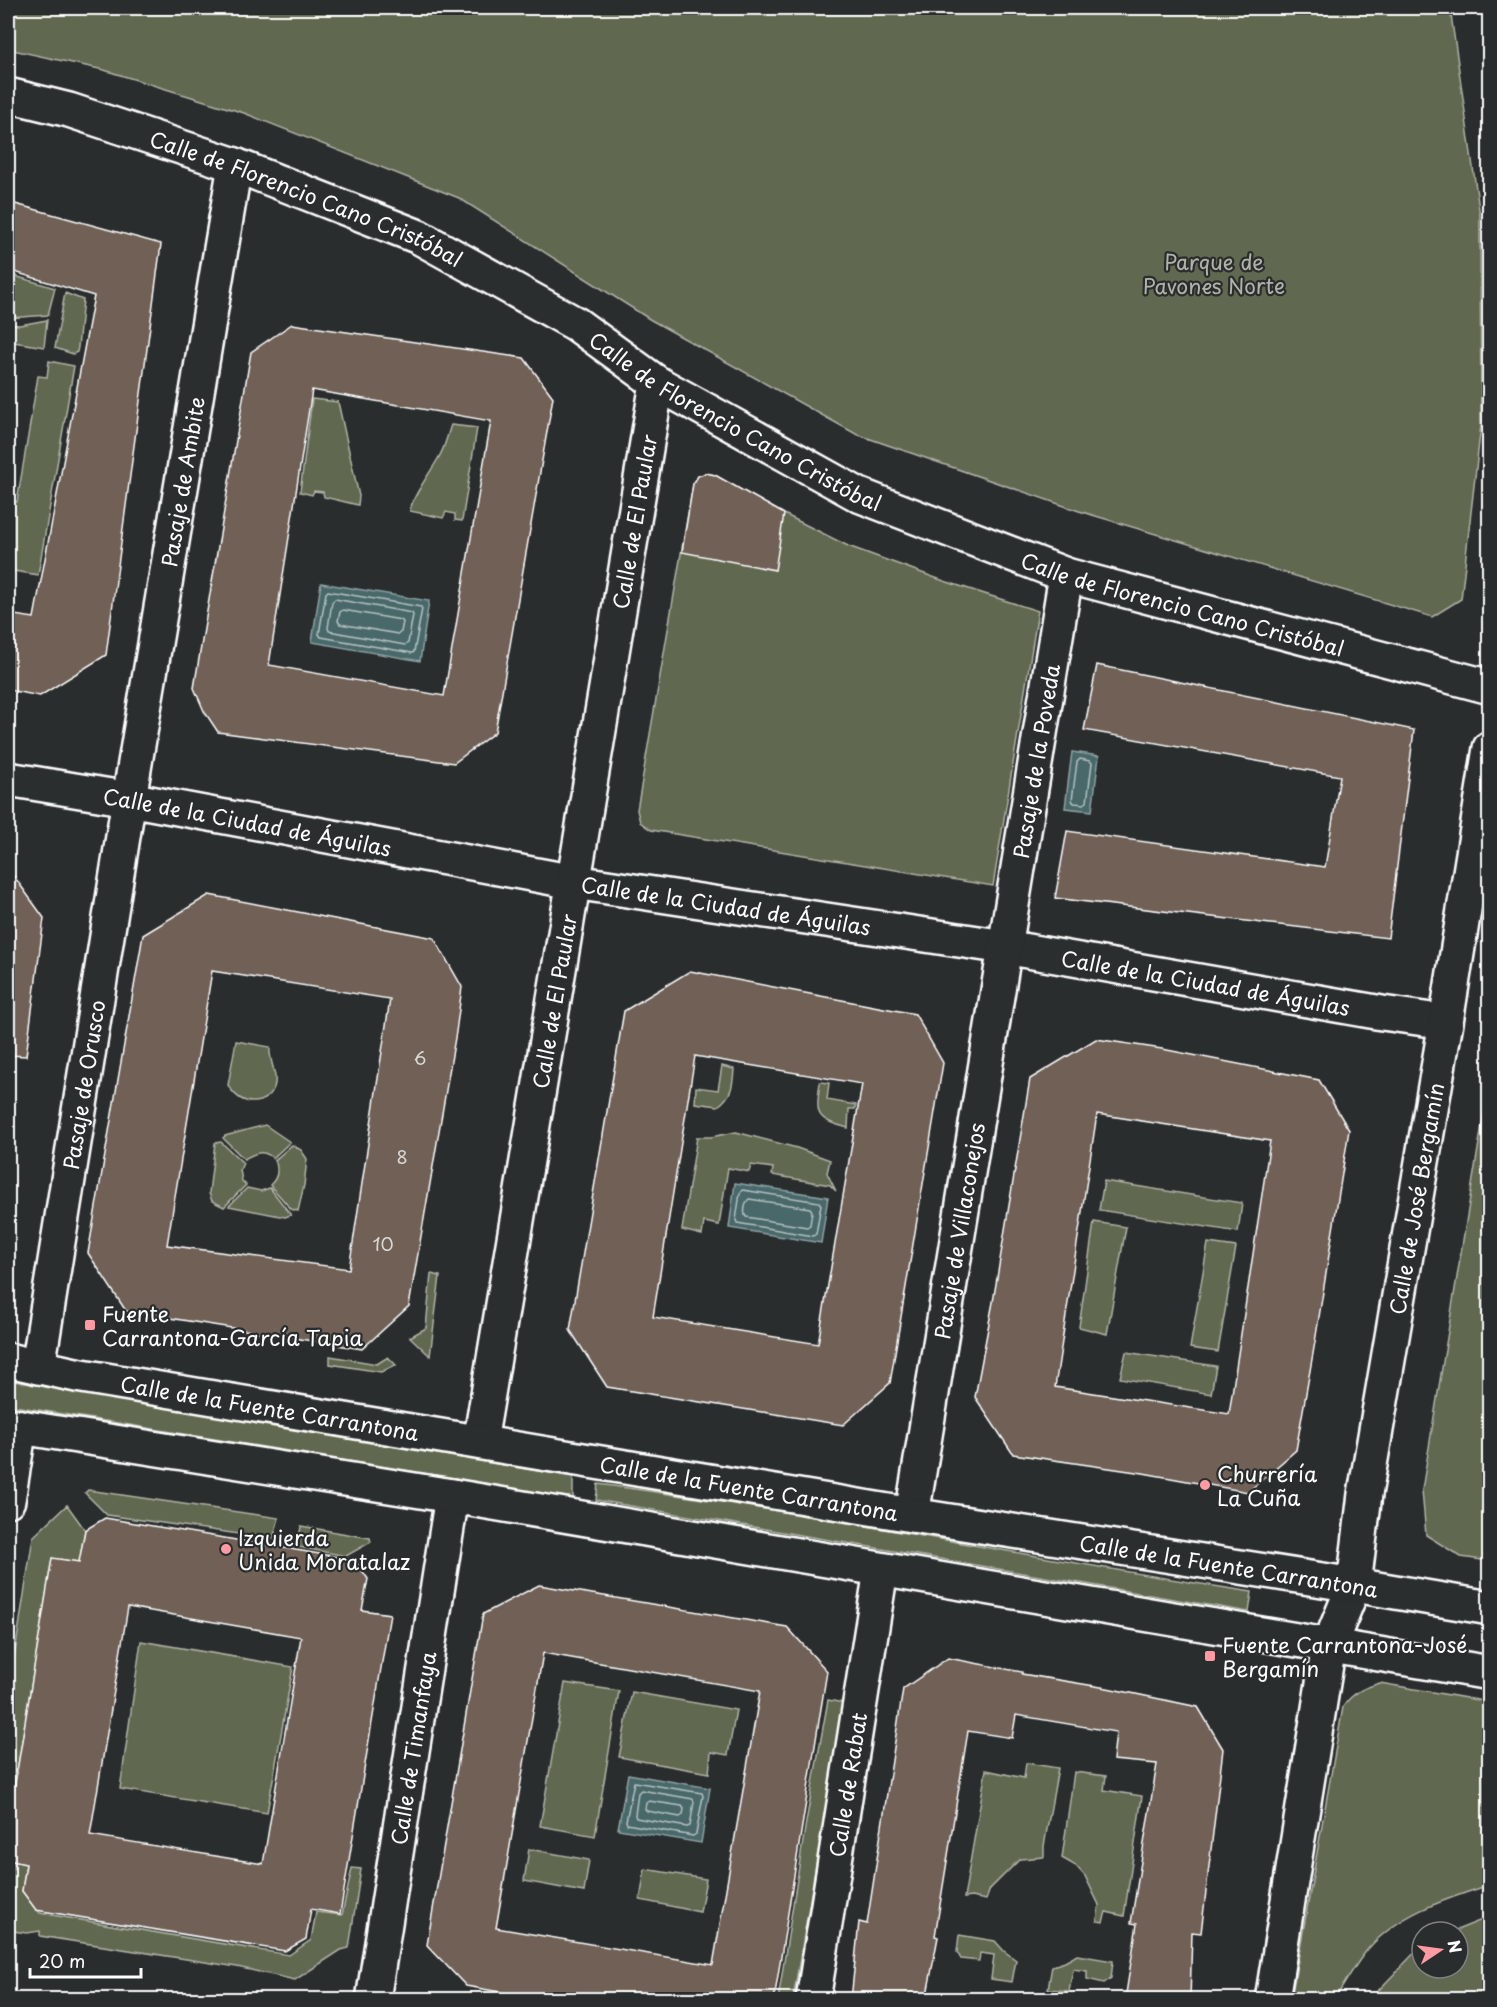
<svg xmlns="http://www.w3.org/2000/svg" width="1497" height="2007" viewBox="0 0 1497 2007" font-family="'Playpen Sans',sans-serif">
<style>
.green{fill:#606950;stroke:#b0b4a8;stroke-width:1.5}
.water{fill:#48676a;stroke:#91a4a6;stroke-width:1.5}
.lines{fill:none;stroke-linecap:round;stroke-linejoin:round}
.shore{stroke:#b6c2c3;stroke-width:1.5}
.building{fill:#6f6056;stroke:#fff;stroke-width:1.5;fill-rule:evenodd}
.street-casing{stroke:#fff;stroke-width:38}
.primary-casing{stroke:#fff;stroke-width:38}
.street{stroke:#2a2d2e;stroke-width:33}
.primary{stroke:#2a2d2e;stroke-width:33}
.poi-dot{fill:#ff9aa2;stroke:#2a2d2e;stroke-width:2}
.labels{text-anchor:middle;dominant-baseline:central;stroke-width:4.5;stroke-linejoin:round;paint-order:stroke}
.number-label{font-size:18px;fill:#dbd7d5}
.street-label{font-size:21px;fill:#fff;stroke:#2a2d2e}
.park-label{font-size:21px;fill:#b0b4a8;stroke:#2a2d2e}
.poi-label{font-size:21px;fill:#fff;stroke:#2a2d2e;text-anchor:start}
</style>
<rect width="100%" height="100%" fill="#2a2d2e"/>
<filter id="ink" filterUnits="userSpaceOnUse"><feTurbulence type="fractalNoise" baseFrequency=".0167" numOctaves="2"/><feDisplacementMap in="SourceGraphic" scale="12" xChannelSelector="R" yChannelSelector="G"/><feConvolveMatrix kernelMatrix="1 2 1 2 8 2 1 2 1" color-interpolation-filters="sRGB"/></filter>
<g filter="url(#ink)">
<path class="green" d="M8,8H1450L1480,216L1481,425L1461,599L1432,617L1079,511L856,434L651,320L459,198L244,113L104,70L8,49Z
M8,274L55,288L48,315L8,318Z
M65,293L83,300L78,347L77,352L73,354L55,348Z
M47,320L44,347L8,341V324L20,325Z
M49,361L74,366L38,575L8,570V501L17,502L38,376L47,377Z
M312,399L338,402L359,496L358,505L324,497L323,492L314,491L312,495L300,492Z
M451,425L477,428L462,521L455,520V514L446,512L443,518L410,511C411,498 432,470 439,457C445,447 447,436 451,425Z
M706,473L715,475L784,514L848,546L944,581L1038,611L993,886L651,830L640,822L637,810L693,484L698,476Z
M236,1041L270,1047C268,1063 282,1078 271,1093C267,1098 262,1101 255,1102C243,1103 234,1095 228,1085Z
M722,1066L734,1069C733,1085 732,1096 718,1106L695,1103L696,1087L718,1090Z
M820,1082L829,1083L827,1100L856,1105L855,1109H849L848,1128C814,1119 816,1114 820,1082Z
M1489,1082L1490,1561H1489L1461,1557L1426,1535L1422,1490Z
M265,1125L290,1142L273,1158C262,1149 256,1153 244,1159L223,1138L225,1136Z
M736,1132L797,1148L830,1160L827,1173L836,1191L830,1185L772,1175L773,1168L751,1165L749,1172L728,1168L719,1225L704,1222L702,1235L682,1230L697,1137H711Z
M221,1142L243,1163L240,1170L242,1181L246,1185L224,1207L212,1201L209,1193L215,1143Z
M292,1145L301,1150L307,1159L304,1185L298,1211L291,1209L270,1185C278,1178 279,1170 275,1160Z
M1104,1181L1242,1203L1238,1232L1099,1210Z
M247,1188L261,1191L270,1188L291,1215L285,1217L229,1206Z
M1094,1222L1126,1227L1107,1334L1079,1327Z
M1208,1243L1236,1247L1218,1352L1190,1348Z
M431,1274L440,1276L430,1356L410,1337L426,1328Z
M1126,1352L1216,1366L1211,1394L1120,1378Z
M330,1356L377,1364L388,1357L396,1365L381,1372L330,1364Z
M8,1380L573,1477V1498L8,1405Z
M598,1484C817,1513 1034,1559 1252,1592L1249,1612L596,1500Z
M88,1490L279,1518L273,1539L107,1515L85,1493Z
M67,1505L85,1530L79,1562L52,1558L8,1826V1697L33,1537Z
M301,1526L370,1538L371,1542L346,1556L298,1547Z
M141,1641L293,1667L267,1813L120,1789Z
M565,1683L619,1691L595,1836L540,1826Z
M1380,1683L1489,1702V1885C1446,1899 1399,1913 1368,1949C1356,1963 1345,1983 1335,1999H1291L1343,1707C1352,1693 1363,1688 1380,1683Z
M632,1692L736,1710L728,1755L711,1752L709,1773L619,1757Z
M828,1700L844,1703L793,1999L778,2000L806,1822Z
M1026,1763L1058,1768L1044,1846V1857L1020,1859L990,1889L986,1900L971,1897L964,1898L986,1770L1024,1778Z
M1074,1772L1106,1776L1104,1790L1142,1796L1124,1916L1106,1912L1103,1922L1097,1921L1099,1905L1085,1876L1076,1866L1062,1858Z
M529,1849L589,1860L584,1892L524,1881Z
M8,1860L26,1864L22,1891L40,1913L289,1955L311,1940L316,1912L342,1915L352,1868L361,1869L349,1948L341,1950L295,1980L237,1967L40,1936V1931L27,1933L13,1931L8,1922Z
M645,1869L706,1879L700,1912L640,1900Z
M1489,1917V1999H1371L1373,1996L1422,1945V1968H1458V1932H1452Z
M959,1935L995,1941L1004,1951L1016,1960L1012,1982L991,1979L994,1955L980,1953L979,1961L961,1959L957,1952Z
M1077,1955L1113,1961L1111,1978L1104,1983L1087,1979V1971L1073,1969L1069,1991L1048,1989L1052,1966L1065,1962Z"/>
<path class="water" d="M321,583L429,601L420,661L312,642Z
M1072,752L1099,756L1092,811L1065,808Z
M735,1183L828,1197L821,1243L729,1228Z
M628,1774L710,1788L701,1843L618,1829Z"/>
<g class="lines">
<path class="shore" d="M328,591L421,607L422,609L414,652L412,653L321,637L319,634L326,593Z
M335,599L412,613L413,615L408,643L405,645L329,631L328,628L332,602Z
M343,610L401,620L403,622L401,632L398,634L340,624L338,621L340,612Z
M1080,759L1090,761L1092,763L1087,802L1084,804L1074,803L1072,800L1077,762Z
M743,1190L819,1202L821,1205L816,1234L813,1236L737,1223L736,1220L740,1193Z
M749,1199L810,1208L812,1211L810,1225L807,1227L746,1217C743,1213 745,1202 749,1199Z
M634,1782L702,1793L703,1796L696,1834L693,1836L627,1824L626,1821Z
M641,1790L693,1799L694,1802L690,1826L687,1827L636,1818L635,1815L638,1793Z
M649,1801L682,1806L684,1809L683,1815L680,1817L647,1811L645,1809L646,1803Z"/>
</g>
<path class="building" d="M8,202L161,244L106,655L40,696L8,690V614L34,618L94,296L8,270Z
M292,324L524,358L553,397L495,732L454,763L218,732L204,711L194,688L251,352ZM312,390L491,421L444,696L269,665Z
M706,473L715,475L784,514L775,570L682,552L693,484L698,476Z
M1097,665L1414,730L1388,938L1055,898L1067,831L1325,867L1340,776L1084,730Z
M8,868L44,918L26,1056L8,1055Z
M209,895L434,938L462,987L456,1032L409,1306L362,1349L126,1311L88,1253L143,935ZM212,971L390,999L349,1269L167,1245Z
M690,971L915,1014L943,1063L890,1383L843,1425L607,1387L570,1330L624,1011ZM695,1056L862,1084L818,1344L653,1317Z
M1096,1039L1162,1049L1319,1080L1349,1130L1315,1342L1296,1450L1248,1492L1143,1473L1013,1454L975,1397L993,1302L1030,1079ZM1097,1114L1270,1141L1229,1414L1055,1387Z
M105,1518L355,1560L368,1579L362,1610L390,1614L340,1914L311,1909L306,1939L285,1951L36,1910L22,1891L26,1864L8,1860V1826L52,1558L79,1562L85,1530ZM128,1607L301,1637L263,1864L90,1835Z
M539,1585L787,1627L827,1671L774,2000H546L466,1986L427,1945L483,1614ZM543,1653L760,1691L713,1965L496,1928Z
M948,1658L1022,1672V1674L1107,1688L1198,1707L1223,1749L1201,1933L1192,1932L1190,2000H1125L1137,1924L1131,1923L1157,1764L1113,1760L1116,1732L1016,1715L1012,1738L968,1731L935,1936L938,1937L926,2000H851L859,1922L867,1924L903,1689Z"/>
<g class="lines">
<defs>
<g id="street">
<path id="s1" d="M8,95L69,110L235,165L419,237L576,324L657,383L859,495L1066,575L1490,687"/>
<path id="s2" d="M8,779L129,799L574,882L1005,947L1382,1013L1446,1022"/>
<path id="s3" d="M38,1367L129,799L235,165"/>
<path id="s4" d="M480,1442L657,383"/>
<path d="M8,1500L20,1427"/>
<path id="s5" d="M912,1515L1066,575"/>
<path id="s6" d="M373,2000L452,1496"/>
<path id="s7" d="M813,2000L881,1570"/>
<path id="s8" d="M1272,2000L1329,1646L1354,1585L1365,1494L1446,1022L1490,748"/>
</g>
<g id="primary">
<path id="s9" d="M8,1360L76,1375L912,1515L1354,1585L1490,1608"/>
<path d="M8,1425L452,1496L1490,1673"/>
</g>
</defs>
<use href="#street" class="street-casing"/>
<use href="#primary" class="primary-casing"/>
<use href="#street" class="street"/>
<use href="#primary" class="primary"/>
</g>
</g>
<g class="poi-dot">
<rect x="84" y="1319" width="12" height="12" rx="3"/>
<circle cx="1205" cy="1485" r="6"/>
<circle cx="226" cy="1549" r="6"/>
<rect x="1204" y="1650" width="12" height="12" rx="3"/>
</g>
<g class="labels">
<g class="number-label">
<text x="420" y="1057">6</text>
<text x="402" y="1156">8</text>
<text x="383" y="1243">10</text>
</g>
<g class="street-label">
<text stroke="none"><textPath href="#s1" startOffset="316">Calle de Florencio Cano Cristóbal</textPath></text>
<text stroke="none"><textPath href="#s1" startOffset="802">Calle de Florencio Cano Cristóbal</textPath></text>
<text stroke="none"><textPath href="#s3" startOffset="897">Pasaje de Ambite</textPath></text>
<text stroke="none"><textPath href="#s4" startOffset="933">Calle de El Paular</textPath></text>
<text stroke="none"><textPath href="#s1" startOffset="1288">Calle de Florencio Cano Cristóbal</textPath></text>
<text stroke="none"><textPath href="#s5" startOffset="764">Pasaje de la Poveda</textPath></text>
<text stroke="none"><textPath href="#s2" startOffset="243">Calle de la Ciudad de Águilas</textPath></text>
<text stroke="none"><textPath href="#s2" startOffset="729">Calle de la Ciudad de Águilas</textPath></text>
<text stroke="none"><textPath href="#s2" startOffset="1215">Calle de la Ciudad de Águilas</textPath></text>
<text stroke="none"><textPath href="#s4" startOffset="447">Calle de El Paular</textPath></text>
<text stroke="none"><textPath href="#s3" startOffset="286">Pasaje de Orusco</textPath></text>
<text stroke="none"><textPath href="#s8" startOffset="816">Calle de José Bergamín</textPath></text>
<text stroke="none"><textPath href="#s5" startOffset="288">Pasaje de Villaconejos</textPath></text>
<text stroke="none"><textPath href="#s9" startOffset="266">Calle de la Fuente Carrantona</textPath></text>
<text stroke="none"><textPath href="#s9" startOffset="752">Calle de la Fuente Carrantona</textPath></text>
<text stroke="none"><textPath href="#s9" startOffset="1238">Calle de la Fuente Carrantona</textPath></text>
<text stroke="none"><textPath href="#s6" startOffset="255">Calle de Timanfaya</textPath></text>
<text stroke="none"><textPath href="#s7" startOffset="218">Calle de Rabat</textPath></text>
</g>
<g class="park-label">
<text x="1214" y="261">Parque de<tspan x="1214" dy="24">Pavones Norte</tspan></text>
</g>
<g class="poi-label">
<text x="102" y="1313">Fuente<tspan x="102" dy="24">Carrantona-García Tapia</tspan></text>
<text x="1217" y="1473">Churrería<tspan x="1217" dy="24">La Cuña</tspan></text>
<text x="238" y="1537">Izquierda<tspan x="238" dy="24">Unida Moratalaz</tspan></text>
<text x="1222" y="1644">Fuente Carrantona-José<tspan x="1222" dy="24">Bergamín</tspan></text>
</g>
</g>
<rect width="1497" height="2007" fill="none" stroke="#2a2d2e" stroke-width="30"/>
<rect x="15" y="15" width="1467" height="1977" fill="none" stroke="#fff" stroke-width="2" filter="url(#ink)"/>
<g transform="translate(1440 1950) rotate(77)"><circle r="28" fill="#2a2d2e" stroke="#7f8182" stroke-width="1.5"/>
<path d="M0-4.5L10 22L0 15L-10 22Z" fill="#ff9aa2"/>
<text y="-9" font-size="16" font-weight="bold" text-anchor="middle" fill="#ffffff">N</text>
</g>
<path d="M30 1968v9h111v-9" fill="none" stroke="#ffffff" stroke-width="3"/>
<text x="39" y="1968" font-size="18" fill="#ffffff" stroke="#2a2d2e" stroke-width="4.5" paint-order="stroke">20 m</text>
</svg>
